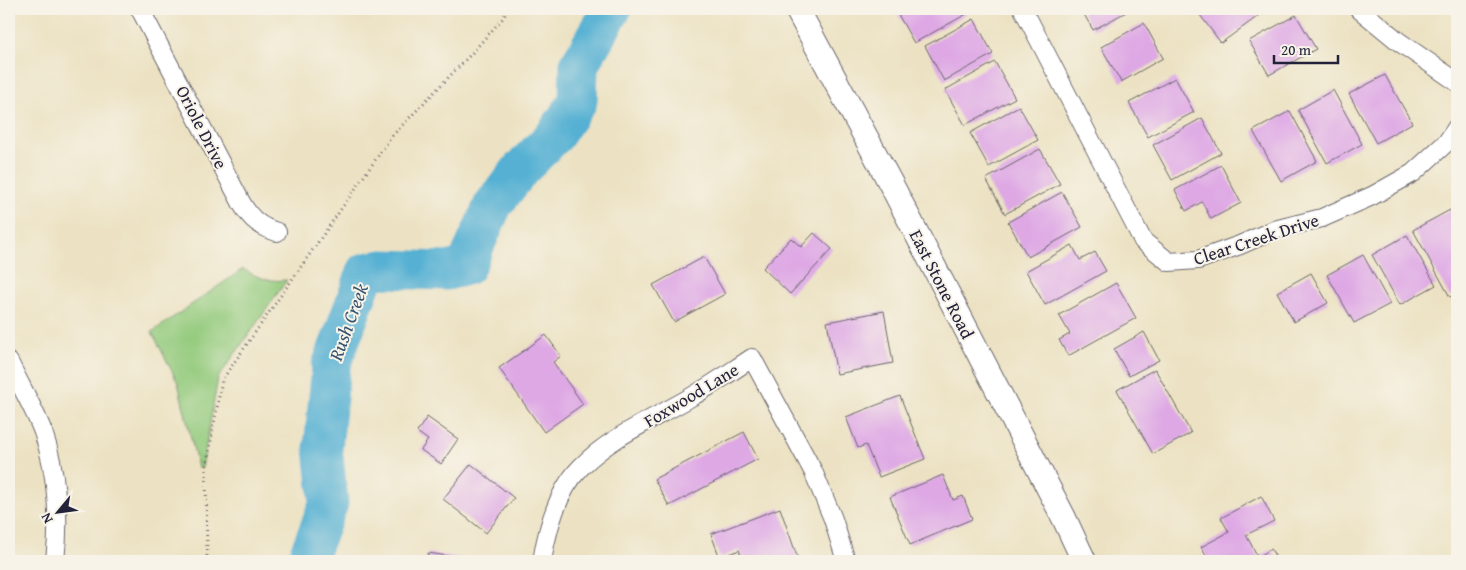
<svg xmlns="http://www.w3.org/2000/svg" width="1466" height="570" viewBox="0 0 1466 570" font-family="'Gentium Book Plus',serif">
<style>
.green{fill:#94cb7e;stroke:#5b765c}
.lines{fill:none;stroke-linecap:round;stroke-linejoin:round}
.river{stroke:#55b0d3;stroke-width:39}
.building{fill:#dea8e5}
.minor-casing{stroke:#69656b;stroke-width:20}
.secondary-casing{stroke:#69656b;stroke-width:26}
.path{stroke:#69656b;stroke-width:3;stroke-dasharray:1 4;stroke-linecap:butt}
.minor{stroke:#fff;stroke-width:18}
.secondary{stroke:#fff;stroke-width:24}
.labels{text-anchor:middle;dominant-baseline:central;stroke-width:4;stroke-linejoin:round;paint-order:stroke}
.street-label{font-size:18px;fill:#22223b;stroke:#f7f3e8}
.water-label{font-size:19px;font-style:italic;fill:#345470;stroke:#f7f3e8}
</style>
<rect width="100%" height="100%" fill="#f7f3e8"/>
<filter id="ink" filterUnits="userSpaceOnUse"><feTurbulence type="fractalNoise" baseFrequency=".02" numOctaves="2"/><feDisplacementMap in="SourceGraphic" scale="10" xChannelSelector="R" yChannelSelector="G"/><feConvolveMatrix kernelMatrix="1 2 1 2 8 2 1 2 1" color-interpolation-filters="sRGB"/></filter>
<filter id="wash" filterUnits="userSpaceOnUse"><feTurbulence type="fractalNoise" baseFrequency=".0096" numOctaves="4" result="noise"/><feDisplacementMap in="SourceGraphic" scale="20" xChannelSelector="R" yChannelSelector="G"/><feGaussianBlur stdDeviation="1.12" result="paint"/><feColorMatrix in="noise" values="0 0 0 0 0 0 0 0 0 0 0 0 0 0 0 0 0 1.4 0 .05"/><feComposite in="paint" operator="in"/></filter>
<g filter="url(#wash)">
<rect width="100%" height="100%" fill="#ece2c3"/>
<path class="green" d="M243,269C258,278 270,282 287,280L218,378L202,468H198L178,383L152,332Z"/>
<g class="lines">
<path class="river" d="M306,561L329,503L323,448L331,366L366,272L383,269L447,271L466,266L493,205L521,169L555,135L578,101L579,65L612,9"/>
</g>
<g id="blocks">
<path class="building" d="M895,9H971L972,11L914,43Z
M1081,9H1127L1128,11L1093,30Z
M1199,9H1268L1221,43L1197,11Z
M1296,15L1316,49L1269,75L1249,41Z
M974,19L993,54L944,81L925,46Z
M1144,23L1163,58L1121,82L1101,47Z
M995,62L1015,98L965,125L945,90Z
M1385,75L1412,123L1376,143L1349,94Z
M1175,78L1194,112L1148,137L1129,103Z
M1333,90L1362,144L1327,163L1298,110Z
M1019,106L1038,140L989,167L970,133Z
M1290,111L1317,161L1281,181L1253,131Z
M1202,118L1221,153L1172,180L1153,145Z
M1040,149L1060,184L1005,214L986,179Z
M1221,165L1241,203L1211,219L1202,202L1186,211L1175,190Z
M1062,192L1082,227L1028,257L1008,222Z
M1450,210L1457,223V293L1450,297L1413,230Z
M814,233L832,249L790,294L763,268L791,238L801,247Z
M1407,235L1436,285L1400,305L1372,255Z
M1072,245L1080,260L1095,252L1106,271L1045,305L1026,271Z
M1363,255L1390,304L1354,323L1327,275Z
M704,257L725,294L674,322L653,285Z
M1311,273L1328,303L1294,322L1277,292Z
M1116,283L1136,318L1068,356L1059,340L1070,334L1059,315Z
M884,311L893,363L837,374L827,322Z
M1144,332L1159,360L1129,376L1114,349Z
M546,335L561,356L553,362L583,404L544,432L499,368Z
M1155,369L1191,433L1153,454L1117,390Z
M900,396L925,459L879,477L866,445L858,448L846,417Z
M427,417L458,439L441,464L421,450L428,440L417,432Z
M744,432L758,459L669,506L654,479Z
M471,464L514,498L486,533L443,499Z
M943,475L953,500L963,496L972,519L910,545L890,497Z
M1261,496L1274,521L1246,535L1258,557L1271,549L1278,561H1209L1201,547L1229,532L1221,518Z
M780,508L798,559L792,561H743L739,550L720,558L711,534Z
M428,553L474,560V561H427Z"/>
</g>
</g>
<g filter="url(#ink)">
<use href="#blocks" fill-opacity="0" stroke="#69656b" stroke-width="1"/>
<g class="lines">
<defs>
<path id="minor" d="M140,9L242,204C251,219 260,227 277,232
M1023,9L1143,241L1169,262L1198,260L1240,245L1274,230L1322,218L1372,196L1413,173L1447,142L1457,127
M1359,9L1398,41L1457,82
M9,362C20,385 34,408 43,432C57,472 60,519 55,561
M542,561C547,530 558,490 581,467C611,436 654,419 691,397C712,385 732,371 752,358L813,471L833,519L846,561"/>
<path id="secondary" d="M797,9L891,184L1064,518L1084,561"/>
</defs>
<use href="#minor" class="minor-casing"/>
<use href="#secondary" class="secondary-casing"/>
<path class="path" d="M207,561L206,468L222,380L392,136L472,53L503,18L508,9"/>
<use href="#minor" class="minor"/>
<use href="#secondary" class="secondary"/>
</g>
</g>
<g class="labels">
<g class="street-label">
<text transform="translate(202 127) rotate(63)">Oriole Drive</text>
<text transform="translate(1256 239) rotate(-18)">Clear Creek Drive</text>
<text transform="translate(942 284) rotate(63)">East Stone Road</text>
<text transform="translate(691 395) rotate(-31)">Foxwood Lane</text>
</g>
<g class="water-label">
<text transform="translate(348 322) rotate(-70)">Rush Creek</text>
</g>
</g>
<rect width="1466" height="570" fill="none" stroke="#f7f3e8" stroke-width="30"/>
<g transform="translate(58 512) rotate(241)" stroke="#f7f3e8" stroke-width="4" paint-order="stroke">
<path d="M0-4L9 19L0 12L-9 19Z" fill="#22223b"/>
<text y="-8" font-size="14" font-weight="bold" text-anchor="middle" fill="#22223b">N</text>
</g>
<path d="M1274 55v8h64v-8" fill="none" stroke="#22223b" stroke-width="2.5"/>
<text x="1281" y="55" font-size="15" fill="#22223b" stroke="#f7f3e8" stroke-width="4" paint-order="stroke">20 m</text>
</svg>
